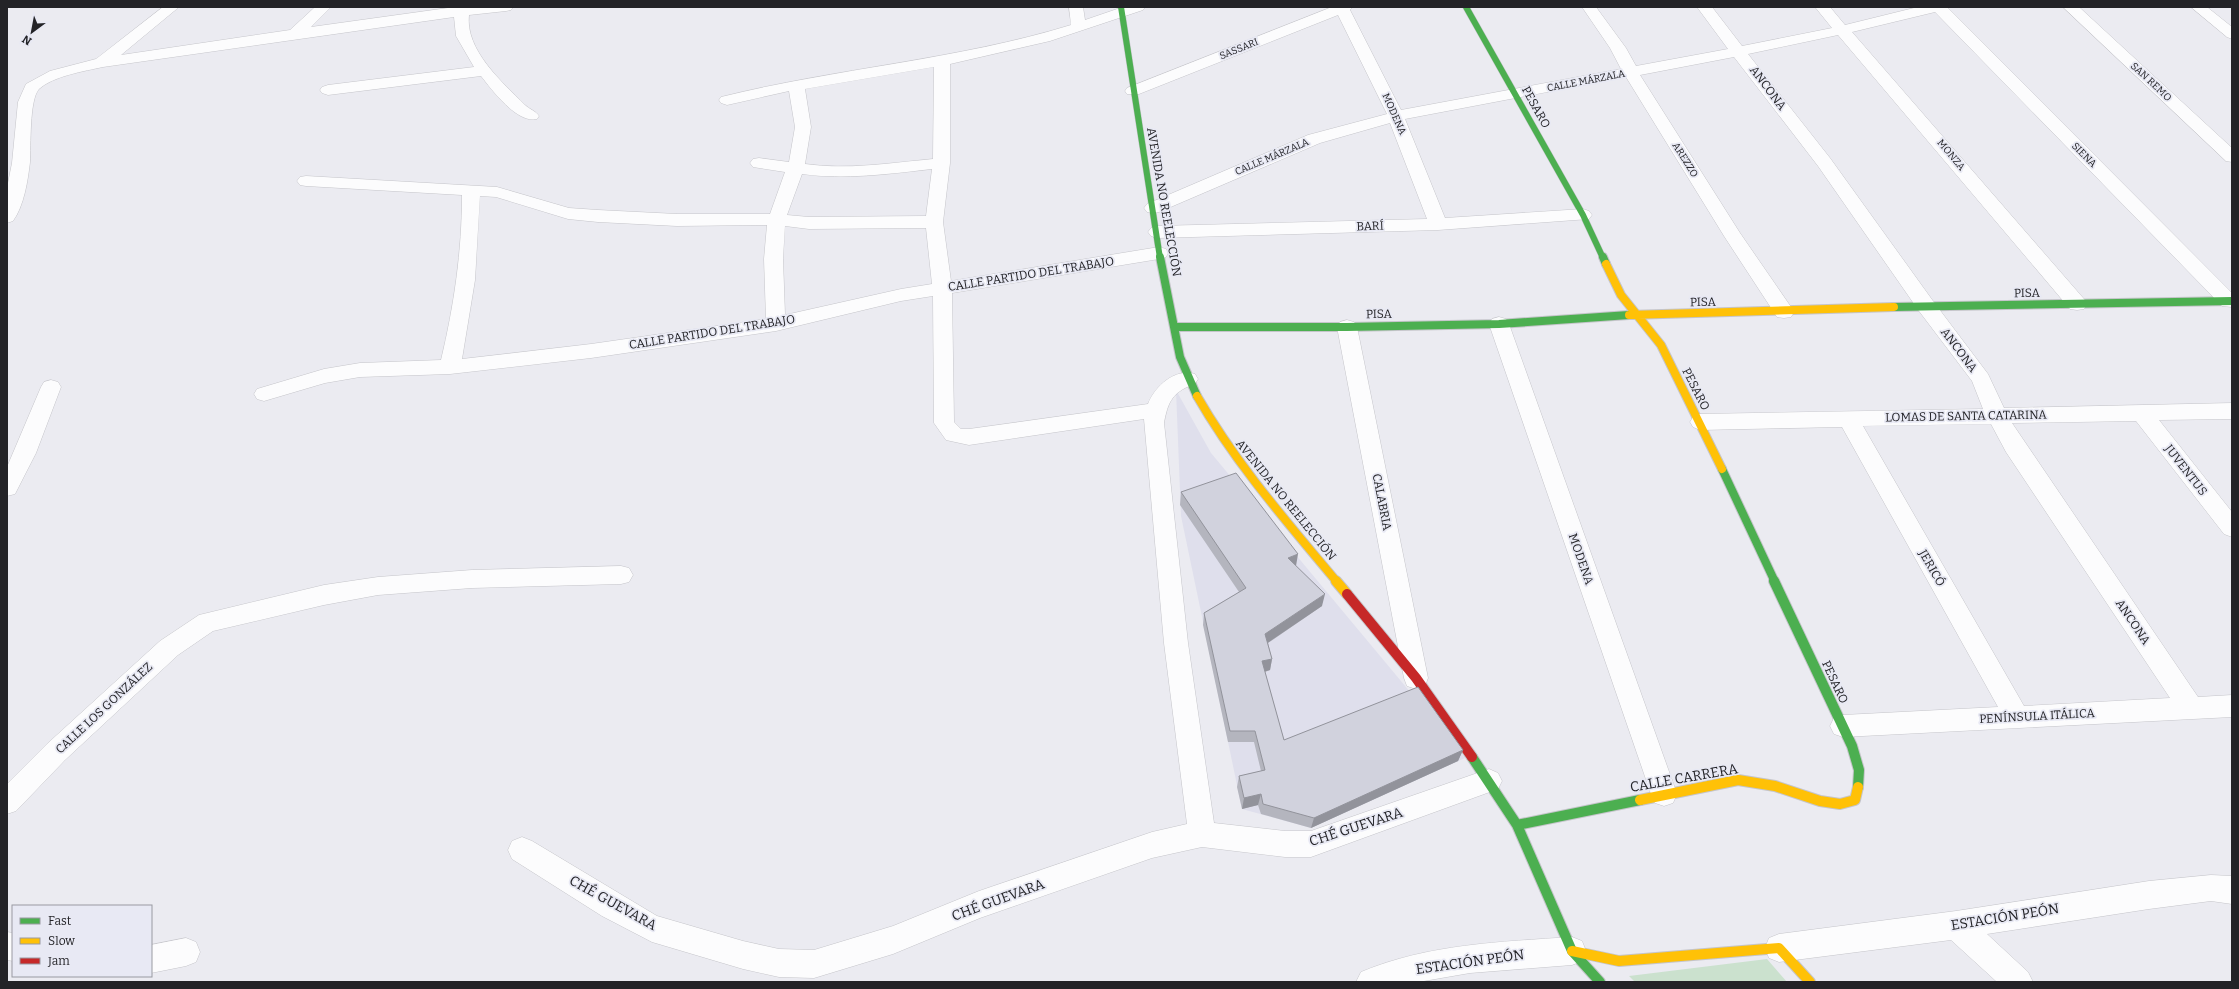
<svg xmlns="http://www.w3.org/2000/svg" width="2239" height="989" viewBox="0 0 2239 989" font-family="Bitter,serif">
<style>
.built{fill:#dfdfec}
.green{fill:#cbe1ce}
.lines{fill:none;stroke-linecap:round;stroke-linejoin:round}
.street-casing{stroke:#c5c5ca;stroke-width:1}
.fast-far2-casing{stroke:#c5c5ca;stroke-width:7}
.fast-far1-casing{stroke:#c5c5ca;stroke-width:10}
.fast-casing{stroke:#c5c5ca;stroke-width:12}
.slow-far1-casing{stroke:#c5c5ca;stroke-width:10}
.slow-casing{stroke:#c5c5ca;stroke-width:12}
.jam-casing{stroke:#c5c5ca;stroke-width:12}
.street{fill:#fcfcfd;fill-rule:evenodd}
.fast-far2{stroke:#4caf50;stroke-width:6}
.fast-far1{stroke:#4caf50;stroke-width:8}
.fast{stroke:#4caf50;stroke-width:10}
.slow-far1{stroke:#ffc107;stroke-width:8}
.slow{stroke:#ffc107;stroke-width:10}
.jam{stroke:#c62828;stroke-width:10}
.wall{fill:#b4b5be}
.shaded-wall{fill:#92939b}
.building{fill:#d1d2dd;stroke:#92939b}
.labels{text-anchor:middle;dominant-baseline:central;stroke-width:3.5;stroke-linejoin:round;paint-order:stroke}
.far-street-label{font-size:10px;fill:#232327;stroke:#e8e9f4}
.street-label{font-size:12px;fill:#232327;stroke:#e8e9f4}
.near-street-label{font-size:14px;fill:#232327;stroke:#e8e9f4}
</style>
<rect width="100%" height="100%" fill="#ebebf1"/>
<path class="built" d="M1176,390L1211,453L1465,758L1311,828L1242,809L1181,516Z"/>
<path class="green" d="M1767,959L1787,982H1635L1629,976Z"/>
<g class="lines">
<defs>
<path id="street" d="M163,7H179L121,55L290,30L315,7H331L311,27L455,7H513L511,10L506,11L469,15C465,50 502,82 525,105C529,109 536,111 539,116L537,119C517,124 492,90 481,76L328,95L322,93L320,90L322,87L328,85L474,67L456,36L454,17L103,67C85,71 53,76 39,89C29,100 31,147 30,162C28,180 24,206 13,221L7,223V188L12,163L18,102L26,84L50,71L96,59Z
M1069,7H1083L1085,20L1123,7H1145L1143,10L1050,41L950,64V163L943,222L951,281L1159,247L1166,249L1168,253L1166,257L1159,259L952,293L954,422L961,429H969L1148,404C1155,386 1175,368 1195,374L1198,379C1195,385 1191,385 1185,388C1170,396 1167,407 1164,423L1188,643L1214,823L1285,831H1311L1489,769L1498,773L1502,781L1498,789L1311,857H1285L1202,847L1152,858L980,918L893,954L814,978L779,977L743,969L652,942L602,916L512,859L508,850L512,841L522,837L532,841L657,916L743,941L779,949L814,950L893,926L979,891L1152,832L1187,824L1164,643L1144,419L969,445L946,440L934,423L933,296L901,301L776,331L591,358L450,374L360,377L325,383L264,401L257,399L254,394L257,389L324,369L360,363L441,360C454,306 462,251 462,195L306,186L300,185L297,181L300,177L306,176L497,187L569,208L598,210L677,214H770L785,172L753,167L750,163L753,159L759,158L789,162L795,127L789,91L727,105L721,103L719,100L721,97C837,68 957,60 1071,25ZM934,67L933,159C890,163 848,170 805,164L811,127L805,89ZM932,169L926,216L809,217L787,215L802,174C845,180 888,174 932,169ZM480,196L496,197L568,219L598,222L677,226L767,225L764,259L766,319L591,344L462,359L475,280ZM785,226L809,229L926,228L932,284L901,289L785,315L783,259Z
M1332,7H1352L1350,10L1401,110L1621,69L1610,48L1582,7H1596L1626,48L1636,66L1728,49L1697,7H1712L1742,46L1832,28L1815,7H1830L1845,25L1918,7H1947L2232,293V307L2222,306L1935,12L1852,32L2084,299L2087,304L2084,309L2077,310L2070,309L1838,35L1748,54L1830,158L1933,301L1988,374L2004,408L2232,403V419L2159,420L2232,512V537L2224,534L2136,421L2012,423L2198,697L2232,695V717L1843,737L1834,734L1830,726L1834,718L1843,715L1998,707L1842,427L1700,430L1693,427L1690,422L1693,417L1700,414L1983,409L1972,381L1919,311L1818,166L1734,57L1640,75L1740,233L1791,307L1794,312L1791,317L1784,318L1777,317L1724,236L1626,77L1405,119L1445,218L1583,209L1589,211L1592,215L1589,219L1438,230L1157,238L1151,236L1148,232L1151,228L1157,226L1427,219L1390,123L1320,143L1159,212L1153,213L1147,212L1144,208L1147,204L1308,135L1387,114L1338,15L1139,94H1127L1125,91L1127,88ZM1991,424L2006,452L2170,698L2024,706L1863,426Z
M2063,7H2079L2232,148V162L2226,161Z
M2191,7H2207L2232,27V39L2227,37Z
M1499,317L1506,319L1509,324L1677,794L1673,803L1664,806L1655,803L1651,794L1489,324L1492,319Z
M1347,320L1354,322L1357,327L1428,678L1425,686L1416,689L1407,686L1404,678L1337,327L1340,322Z
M51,380L58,382L61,387L36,453L15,494L7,496V467L41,387L44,382Z
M621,566L629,568L633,575L629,582L621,584L472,588L378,595L324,605L213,631L178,655L65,760L16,811L7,814V784L47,744L160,641L199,615L324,585L378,577L472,570Z
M2211,875L2232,876V904L2211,901L2149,909L1987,934L2028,972L2033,982H1997L1951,940L1779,962L1769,958L1765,948L1769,938L1779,934L1956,911L2149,881Z
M7,932L13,933V961L7,960Z
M1572,937L1582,941L1586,951L1582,961L1572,965L1470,973L1418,982H1356L1361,972C1428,944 1500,942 1572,937Z
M186,938L196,942L200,952L196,962L186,966L151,973V945Z"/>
<path id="fast-far2" d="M1121,7L1160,258
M1466,7L1583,215L1603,258"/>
<path id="fast-far1" d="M1160,257L1180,357L1197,396
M1603,257L1606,264
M1894,307L2232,301
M1175,327H1347L1499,324L1629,315
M1722,469L1775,582"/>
<path id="fast" d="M1774,581L1852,746L1859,770L1858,787
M1472,757L1517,825L1572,951L1600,982
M1517,825L1640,800"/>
<path id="slow-far1" d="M1606,264L1621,295L1661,345L1722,469
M1629,315L1894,307
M1197,396C1236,464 1287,522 1337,582"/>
<path id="slow" d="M1336,581L1347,594
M1640,800L1738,780L1775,786L1820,801L1840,804L1855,800L1858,787
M1572,951L1619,961L1779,948L1810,982"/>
<path id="jam" d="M1347,594L1416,678L1472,757"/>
</defs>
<use href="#street" class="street-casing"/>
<use href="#fast-far2" class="fast-far2-casing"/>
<use href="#fast-far1" class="fast-far1-casing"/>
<use href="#fast" class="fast-casing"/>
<use href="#slow-far1" class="slow-far1-casing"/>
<use href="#slow" class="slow-casing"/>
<use href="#jam" class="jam-casing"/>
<use href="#street" class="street"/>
<use href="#fast-far2" class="fast-far2"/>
<use href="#fast-far1" class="fast-far1"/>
<use href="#fast" class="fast"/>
<use href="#slow-far1" class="slow-far1"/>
<use href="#slow" class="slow"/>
<use href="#jam" class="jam"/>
</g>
<path class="wall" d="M1181,492L1296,566L1322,606L1268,643L1272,659L1270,670L1265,672L1284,740L1463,750L1458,761L1311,828L1261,814L1258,805L1242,809L1237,787L1239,776L1261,771L1254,742H1228L1203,625L1204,613L1239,592L1180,505Z"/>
<path class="shaded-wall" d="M1298,554L1296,566L1288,558Z
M1325,594L1322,606L1263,646L1265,634Z
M1272,659L1270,670L1260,673L1262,661Z
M1463,750L1458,761L1311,828L1314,818Z
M1261,794L1258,805L1242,809L1244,798Z"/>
<path class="building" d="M1236,473L1298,554L1288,558L1325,594L1265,634L1272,659L1262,661L1284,740L1418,687L1463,750L1314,818L1263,804L1261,794L1244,798L1239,776L1265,770L1255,731H1230L1204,613L1246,588L1181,492Z"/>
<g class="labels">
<g class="far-street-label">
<text transform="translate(1239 49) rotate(-22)">SASSARI</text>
<text transform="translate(1586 81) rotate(-11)">CALLE MÁRZALA</text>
<text transform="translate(2151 82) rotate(43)">SAN REMO</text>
<text transform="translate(1394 114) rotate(66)">MODENA</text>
<text transform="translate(1951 155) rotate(50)">MONZA</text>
<text transform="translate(2084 155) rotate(45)">SIENA</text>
<text transform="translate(1272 157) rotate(-23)">CALLE MÁRZALA</text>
<text transform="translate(1685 160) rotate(58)">AREZZO</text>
</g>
<g class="street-label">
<text transform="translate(1768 88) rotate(53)">ANCONA</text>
<text transform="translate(1536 107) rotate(61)">PESARO</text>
<text transform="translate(1164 202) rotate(80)">AVENIDA NO REELECCIÓN</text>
<text transform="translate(1370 226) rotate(-2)">BARÍ</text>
<text transform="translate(1031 274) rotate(-9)">CALLE PARTIDO DEL TRABAJO</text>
<text transform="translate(2027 293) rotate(-1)">PISA</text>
<text transform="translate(1703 302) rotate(-1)">PISA</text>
<text transform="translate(1379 314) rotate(-1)">PISA</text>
<text transform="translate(712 332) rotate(-9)">CALLE PARTIDO DEL TRABAJO</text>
<text transform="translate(1959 350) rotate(53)">ANCONA</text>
<text transform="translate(1696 389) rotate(63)">PESARO</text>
<text transform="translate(1966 416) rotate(-1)">LOMAS DE SANTA CATARINA</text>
<text transform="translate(2186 470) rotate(52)">JUVENTUS</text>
<text transform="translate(1286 500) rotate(51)">AVENIDA NO REELECCIÓN</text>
<text transform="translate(1382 502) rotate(79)">CALABRIA</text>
<text transform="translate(1581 559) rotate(71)">MODENA</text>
<text transform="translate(1932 568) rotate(60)">JERICÓ</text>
<text transform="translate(2133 622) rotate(56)">ANCONA</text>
<text transform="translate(1835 682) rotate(65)">PESARO</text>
<text transform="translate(104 708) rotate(-43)">CALLE LOS GONZÁLEZ</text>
<text transform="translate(2037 716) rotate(-3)">PENÍNSULA ITÁLICA</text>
</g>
<g class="near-street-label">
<text transform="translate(1684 778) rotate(-10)">CALLE CARRERA</text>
<text transform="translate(1356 827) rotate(-18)">CHÉ GUEVARA</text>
<text transform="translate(998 900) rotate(-20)">CHÉ GUEVARA</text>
<text transform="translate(613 903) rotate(29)">CHÉ GUEVARA</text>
<text transform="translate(2005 917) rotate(-9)">ESTACIÓN PEÓN</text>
<text transform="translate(1470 962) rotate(-8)">ESTACIÓN PEÓN</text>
</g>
</g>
<rect width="2239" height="989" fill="none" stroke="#232327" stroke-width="16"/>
<rect x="12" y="905" width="140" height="72" fill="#e8e9f4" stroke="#999aa2"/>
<rect x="20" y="918" width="20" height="6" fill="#4caf50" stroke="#999aa2"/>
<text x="48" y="925" font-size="12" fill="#232327">Fast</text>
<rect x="20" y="938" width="20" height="6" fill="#ffc107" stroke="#999aa2"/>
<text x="48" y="945" font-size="12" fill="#232327">Slow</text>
<rect x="20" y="958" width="20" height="6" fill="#c62828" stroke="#999aa2"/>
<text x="48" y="965" font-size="12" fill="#232327">Jam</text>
<g transform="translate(32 32) rotate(212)" stroke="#e8e9f4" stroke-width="3" paint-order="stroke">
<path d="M0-3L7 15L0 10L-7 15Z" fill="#232327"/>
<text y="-6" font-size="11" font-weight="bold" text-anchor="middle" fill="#232327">N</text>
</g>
</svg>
